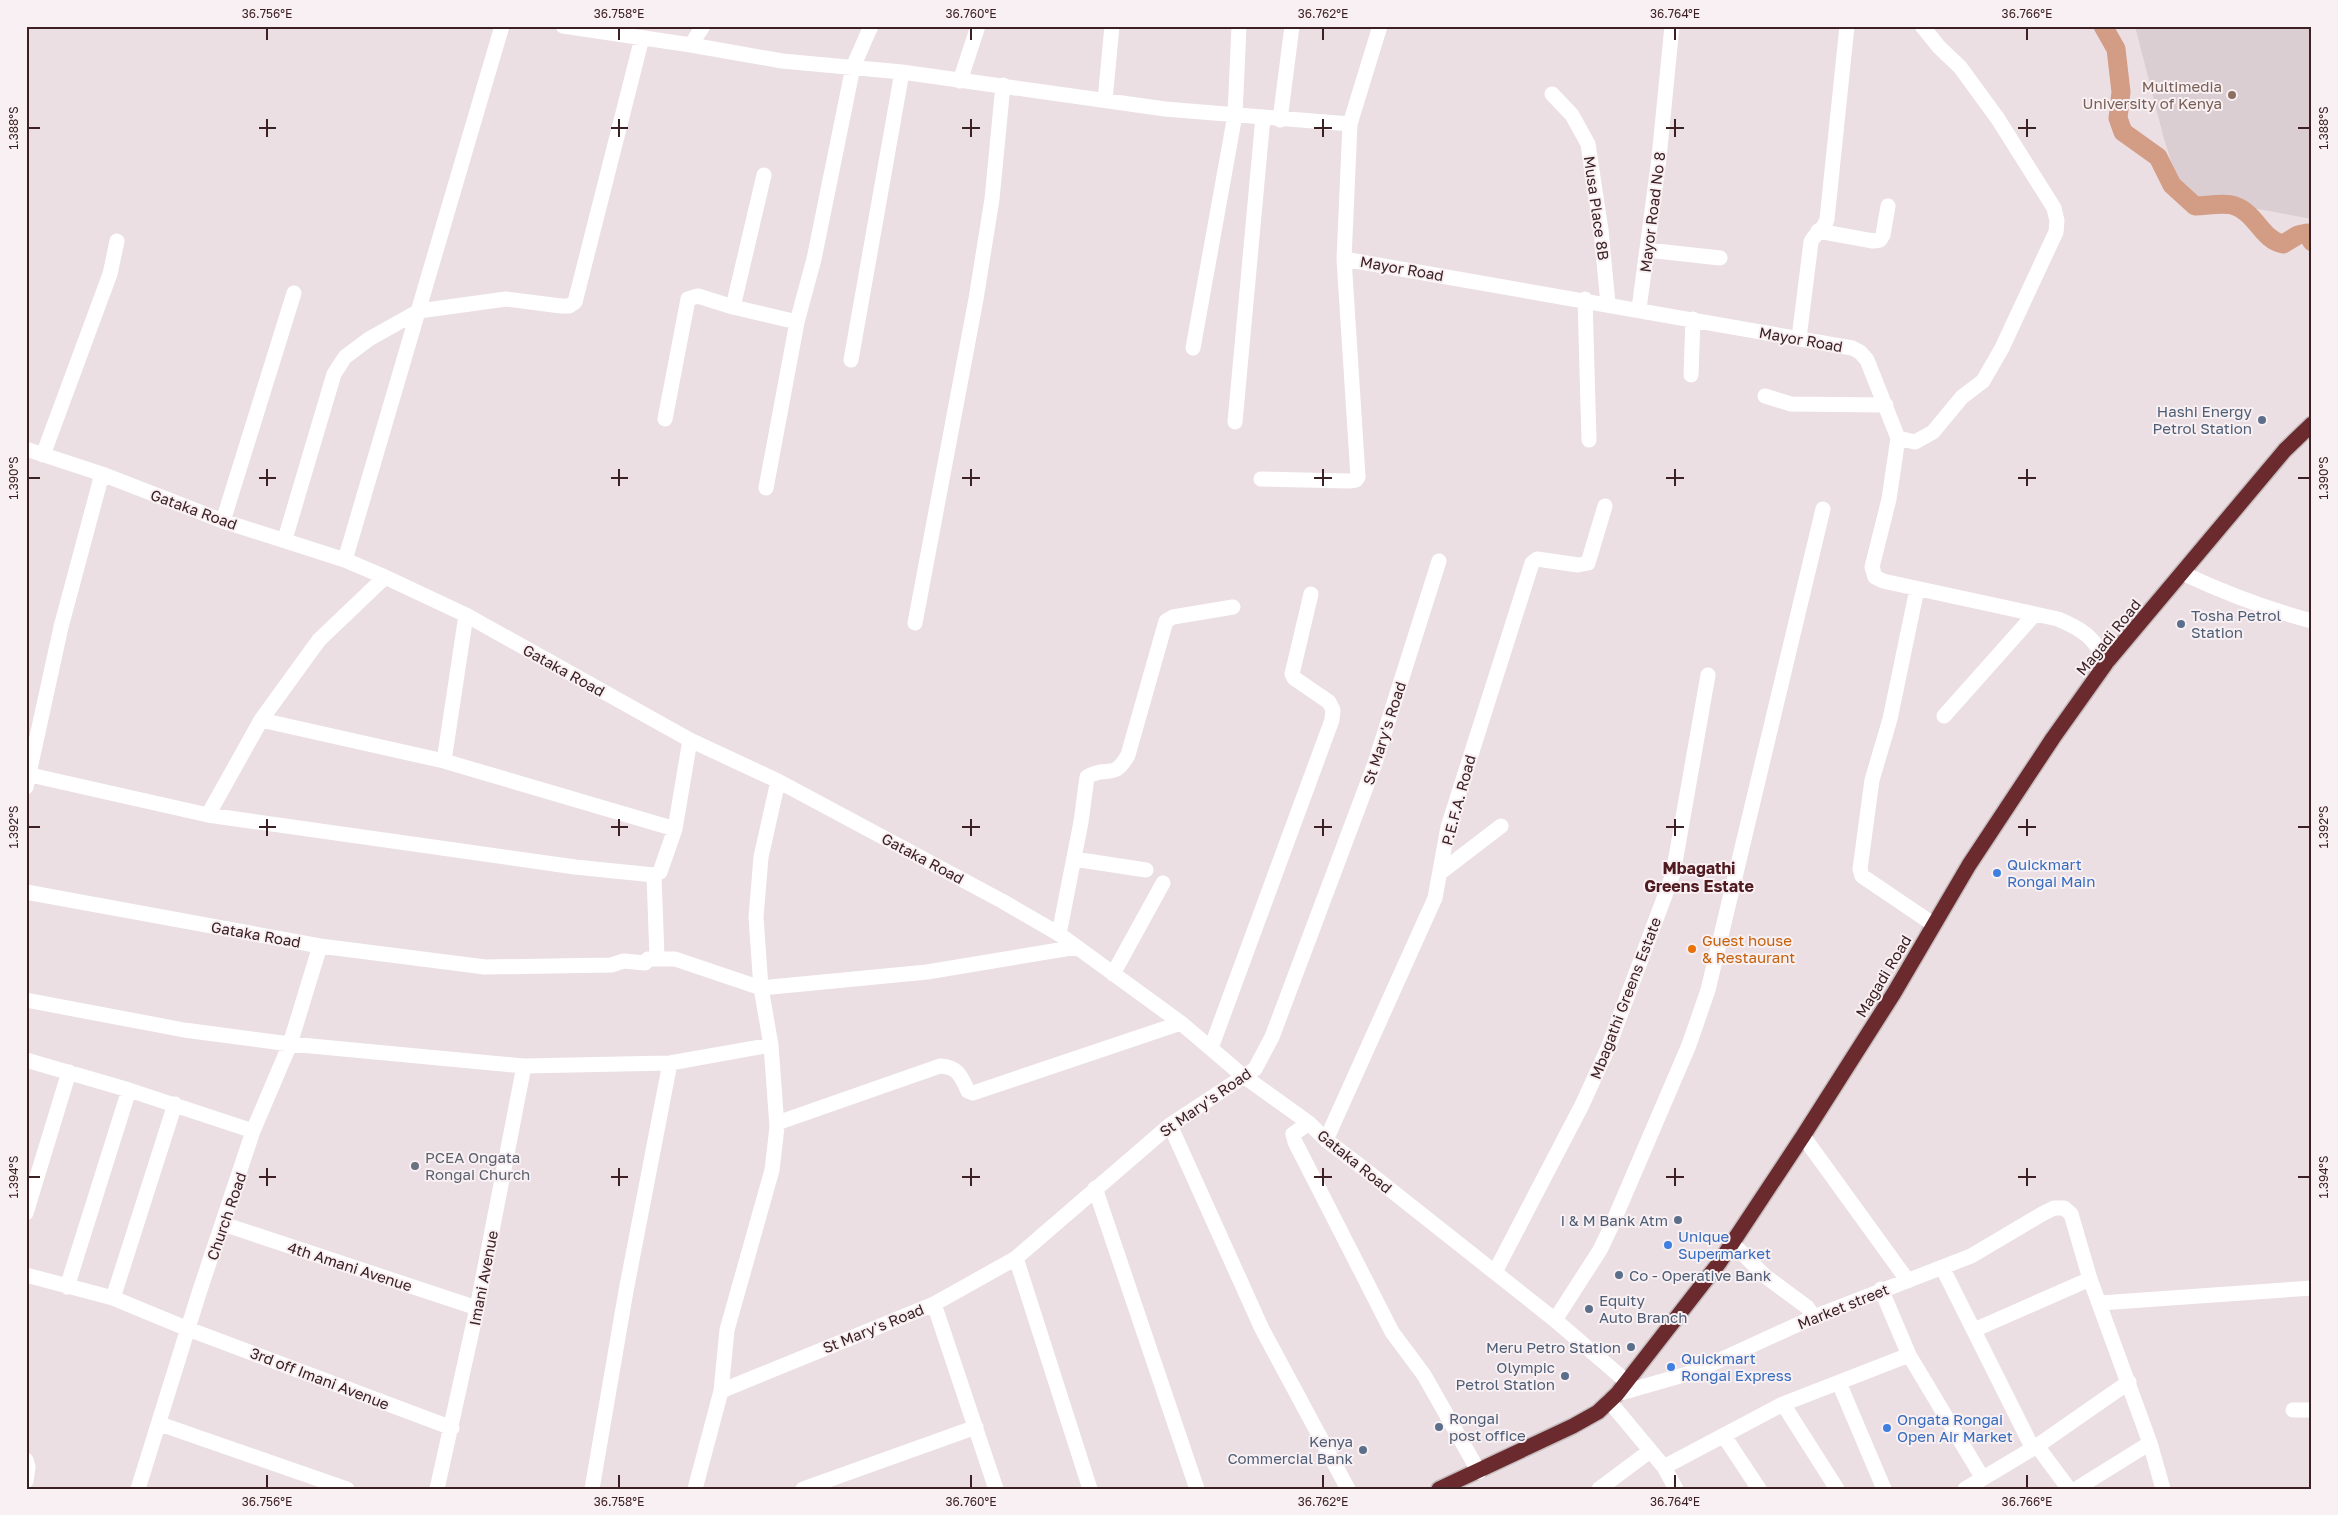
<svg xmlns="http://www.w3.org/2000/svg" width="2338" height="1515" viewBox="0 0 2338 1515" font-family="'Golos Text',sans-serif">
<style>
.built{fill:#dbced2}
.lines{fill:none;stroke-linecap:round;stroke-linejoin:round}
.river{stroke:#d39c84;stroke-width:19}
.highway-casing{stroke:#c4bcbd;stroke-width:18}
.minor{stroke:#fff;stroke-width:15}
.highway{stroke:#6a2a2e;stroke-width:15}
.ticks{fill:none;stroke:#3c2023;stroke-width:2}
.education-dot{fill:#8d6e63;stroke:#f8f0f3;stroke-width:2}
.service-dot{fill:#5c6f8a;stroke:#f8f0f3;stroke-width:2}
.shop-dot{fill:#3f7fe0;stroke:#f8f0f3;stroke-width:2}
.food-dot{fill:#e8710a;stroke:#f8f0f3;stroke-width:2}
.worship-dot{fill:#6b7280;stroke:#f8f0f3;stroke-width:2}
.labels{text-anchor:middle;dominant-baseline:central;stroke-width:4;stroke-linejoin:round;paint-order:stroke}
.education-label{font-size:15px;fill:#785e54;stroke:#f8f0f3;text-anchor:end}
.street-label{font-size:15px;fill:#3c2023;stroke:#f8f0f3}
.service-label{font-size:15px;fill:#4e5e75;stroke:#f8f0f3;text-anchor:end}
.shop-label{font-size:15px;fill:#366cbe;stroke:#f8f0f3;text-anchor:start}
.food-label{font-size:15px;fill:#c56008;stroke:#f8f0f3;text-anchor:start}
.worship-label{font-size:15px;fill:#5b616d;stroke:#f8f0f3;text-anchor:start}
.neighbourhood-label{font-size:16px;font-weight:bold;fill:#4f1b20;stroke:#f8f0f3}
.neatline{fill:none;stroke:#3c2023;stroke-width:2}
.ticks-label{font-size:12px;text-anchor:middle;fill:#3c2023}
</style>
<rect width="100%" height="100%" fill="#ebdfe3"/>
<path class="built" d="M2135,26H2312V219L2182,195L2164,139Z"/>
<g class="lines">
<path class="river" d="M2103,26L2116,49L2121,92L2118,118L2123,132L2158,157L2172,185L2195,206C2207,206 2224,202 2235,206C2256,213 2262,240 2283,244L2298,235L2307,233L2312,242"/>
<defs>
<path id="highway" d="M1439,1489L1573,1426L1598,1412L1617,1394L1719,1263L1803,1136L1894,993L1969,865L2053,738L2107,662L2285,450L2312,424"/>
</defs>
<use href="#highway" class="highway-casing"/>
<path class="minor" d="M563,26L691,45L782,61L902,72L1165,109L1350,124
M691,45L703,26
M960,81L978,26
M1552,94L1572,115L1588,144L1601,230L1608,304
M1105,100L1112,26
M1280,120L1292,26
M764,175L733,307L797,322
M1818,231L1873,241L1880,240L1883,235L1888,206
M1647,250L1720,258
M1344,259L1852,348L1860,352L1867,360L1898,438L1889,499L1872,567L1875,577L1883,581L2058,619C2084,630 2093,637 2107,662
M1585,299L1589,440
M1639,309L1659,158L1672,26
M1799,338L1811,242C1815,233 1825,229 1827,219L1847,26
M1193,348L1235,115L1239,26
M851,360L902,72
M1691,375L1693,319
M1765,396L1791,404L1886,405
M665,419L688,299L698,296L733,307
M1235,422L1263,117
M1898,438L1915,442L1933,432L1962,397L1983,381L2002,348L2056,232L2057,221L2054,208L1998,119L1960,67L1939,47L1922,26
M26,449L102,474L223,521L345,560L385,577L466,615L690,740L778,781L1002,901L1059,934L1181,1023L1242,1075L1309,1123L1326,1140L1363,1168L1555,1320L1627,1382
M43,455L110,274L117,241
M1261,479L1349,481L1356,480L1358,477L1344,259L1350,124L1380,26
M766,488L797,322L814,259L853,67L871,26
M223,521L294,293
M285,539L334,374L345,357L369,339L419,311L506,299L561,306H569L575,302L642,38
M345,560L502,26
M2182,573C2225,593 2266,609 2312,621
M1917,589L1890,719L1872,780L1860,869L1862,876L1933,924
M915,623L976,299L992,199L1003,85
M1944,716L2034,615
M261,720L444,761L675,829
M444,761L466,615
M26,774L208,815L575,867L654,875L660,872L675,829L690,740
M26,787L61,627L102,474
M208,815L261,720L319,640L385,577
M1074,859L1146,870
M1441,872L1501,826
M654,875L657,958
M26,892L320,946L485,967L611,965L624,961L645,963L648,959H675L761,988L927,972L1077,947
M1059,934L1081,822L1087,777C1107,764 1113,782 1128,755L1166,621L1173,617L1233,607
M1113,974L1163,883
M26,1000L184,1030L290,1044L524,1066L670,1063L771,1045
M1211,1048L1332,720L1333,710L1329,702L1294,678L1292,674L1311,594
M26,1060L129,1090
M777,1123L940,1066C958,1067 961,1076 968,1091L973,1093L1181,1023
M1309,1123L1293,1134L1295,1142L1392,1332L1424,1375L1479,1472
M1170,1125L1262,1329L1348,1489
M1803,1136L1908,1281
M1326,1140L1435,898L1448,827L1532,563L1537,559L1578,565L1588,563L1605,506
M1095,1188L1197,1489
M26,1213L69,1072
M223,1224L477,1308
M1732,1243L1765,1276L1807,1307L1814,1317
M1016,1258L1090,1489
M1942,1267L2033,1449
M1495,1272L1582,1105L1608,1048L1673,874L1708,675
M26,1275L113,1298L188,1329L452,1428
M67,1287L129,1090L253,1131
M1881,1289L1909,1355L1982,1477
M113,1298L175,1104
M2100,1303L2312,1288
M934,1304L996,1489
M1555,1320L1600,1250L1611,1227L1689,1045L1708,990L1823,509
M1974,1330L2090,1279
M1839,1383L1884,1489
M721,1391L934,1304L1016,1258L1170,1125L1255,1069L1272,1037L1375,763L1439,561
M1617,1394L1694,1372L1814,1317L1971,1256L2042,1214L2054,1208H2064L2071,1214L2090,1279L2150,1443L2163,1489
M1609,1401L1664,1467L1676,1489
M1783,1404L1837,1489
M2293,1410H2312
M160,1424L347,1489
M1724,1436L1759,1489
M2037,1446L2069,1489
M26,1460L28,1467L26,1481
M1664,1467L1783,1404L1909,1355
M138,1489L199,1293L253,1131L290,1044L320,946
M437,1489L477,1308L524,1066
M592,1489L626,1291L670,1063
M695,1489L721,1391L727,1330L772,1170L777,1127L771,1045L761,988L756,917L761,857L778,781
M803,1489L976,1427
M1599,1489L1650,1451
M1965,1489L2037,1446L2129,1382
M2076,1489L2150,1443"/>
<use href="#highway" class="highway"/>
</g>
<path class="ticks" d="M267,28V40M619,28V40M971,28V40M1323,28V40M1675,28V40M2027,28V40M267,119V137M619,119V137M971,119V137M1323,119V137M1675,119V137M2027,119V137M28,128H40M259,128H276M611,128H628M962,128H980M1314,128H1332M1666,128H1684M2018,128H2036M2298,128H2310M267,469V486M619,469V486M971,469V486M1323,469V486M1675,469V486M2027,469V486M28,478H40M259,478H276M611,478H628M962,478H980M1314,478H1332M1666,478H1684M2018,478H2036M2298,478H2310M267,819V836M619,819V836M971,819V836M1323,819V836M1675,819V836M2027,819V836M28,827H40M259,827H276M611,827H628M962,827H980M1314,827H1332M1666,827H1684M2018,827H2036M2298,827H2310M267,1168V1186M619,1168V1186M971,1168V1186M1323,1168V1186M1675,1168V1186M2027,1168V1186M28,1177H40M259,1177H276M611,1177H628M962,1177H980M1314,1177H1332M1666,1177H1684M2018,1177H2036M2298,1177H2310M267,1475V1488M619,1475V1488M971,1475V1488M1323,1475V1488M1675,1475V1488M2027,1475V1488"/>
<circle class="education-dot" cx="2232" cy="95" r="5"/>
<g class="service-dot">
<circle cx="2262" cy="420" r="5"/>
<circle cx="2181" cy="624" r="5"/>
<circle cx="1678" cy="1220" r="5"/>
<circle cx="1619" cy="1275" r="5"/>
<circle cx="1589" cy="1309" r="5"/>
<circle cx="1631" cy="1347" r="5"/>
<circle cx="1565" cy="1376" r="5"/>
<circle cx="1439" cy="1427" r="5"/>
<circle cx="1363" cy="1450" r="5"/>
</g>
<g class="shop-dot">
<circle cx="1997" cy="873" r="5"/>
<circle cx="1668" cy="1245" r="5"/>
<circle cx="1671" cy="1367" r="5"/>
<circle cx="1887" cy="1428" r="5"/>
</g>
<circle class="food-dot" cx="1692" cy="949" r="5"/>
<circle class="worship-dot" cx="415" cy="1166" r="5"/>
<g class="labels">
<g class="education-label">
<text x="2222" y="86">Multimedia<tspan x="2222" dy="17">University of Kenya</tspan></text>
</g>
<g class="street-label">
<text transform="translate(1597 208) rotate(82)">Musa Place 8B</text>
<text transform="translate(1652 212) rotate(-83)">Mayor Road No 8</text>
<text transform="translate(1402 268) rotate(10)">Mayor Road</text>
<text transform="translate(1801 339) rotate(10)">Mayor Road</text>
<text transform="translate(194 509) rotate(20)">Gataka Road</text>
<text transform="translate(2108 637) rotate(-51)">Magadi Road</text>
<text transform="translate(564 670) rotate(29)">Gataka Road</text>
<text transform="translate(1384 733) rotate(-72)">St Mary's Road</text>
<text transform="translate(1458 800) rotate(-75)">P.E.F.A. Road</text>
<text transform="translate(923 858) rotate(28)">Gataka Road</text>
<text transform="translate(256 934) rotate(10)">Gataka Road</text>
<text transform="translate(1883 976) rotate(-59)">Magadi Road</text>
<text transform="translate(1625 998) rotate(-69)">Mbagathi Greens Estate</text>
<text transform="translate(1205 1102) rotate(-35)">St Mary's Road</text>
<text transform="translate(1355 1161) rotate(39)">Gataka Road</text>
<text transform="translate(226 1216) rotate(-71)">Church Road</text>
<text transform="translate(350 1266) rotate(18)">4th Amani Avenue</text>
<text transform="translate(483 1278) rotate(-79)">Imani Avenue</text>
<text transform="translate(1843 1306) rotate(-22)">Market street</text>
<text transform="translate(873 1328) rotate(-22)">St Mary's Road</text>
<text transform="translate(320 1378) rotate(21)">3rd off Imani Avenue</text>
</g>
<g class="service-label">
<text x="2252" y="411">Hashi Energy<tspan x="2252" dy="17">Petrol Station</tspan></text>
<text x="2191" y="615" text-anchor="start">Tosha Petrol<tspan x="2191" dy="17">Station</tspan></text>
<text x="1668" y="1220">I &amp; M Bank Atm</text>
<text x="1629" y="1275" text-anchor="start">Co - Operative Bank</text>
<text x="1599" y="1300" text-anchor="start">Equity<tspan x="1599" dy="17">Auto Branch</tspan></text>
<text x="1621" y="1347">Meru Petro Station</text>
<text x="1555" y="1367">Olympic<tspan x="1555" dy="17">Petrol Station</tspan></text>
<text x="1449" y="1418" text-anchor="start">Rongai<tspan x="1449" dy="17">post office</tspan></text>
<text x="1353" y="1441">Kenya<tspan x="1353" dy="17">Commercial Bank</tspan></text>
</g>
<g class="shop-label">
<text x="2007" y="864">Quickmart<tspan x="2007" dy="17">Rongai Main</tspan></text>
<text x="1678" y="1236">Unique<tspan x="1678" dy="17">Supermarket</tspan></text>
<text x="1681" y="1358">Quickmart<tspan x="1681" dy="17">Rongai Express</tspan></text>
<text x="1897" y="1419">Ongata Rongai<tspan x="1897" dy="17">Open Air Market</tspan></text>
</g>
<g class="food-label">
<text x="1702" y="940">Guest house<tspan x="1702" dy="17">&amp; Restaurant</tspan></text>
</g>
<g class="worship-label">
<text x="425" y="1157">PCEA Ongata<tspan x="425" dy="17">Rongai Church</tspan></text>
</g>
<g class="neighbourhood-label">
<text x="1699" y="868">Mbagathi<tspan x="1699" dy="18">Greens Estate</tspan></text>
</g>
</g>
<rect width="2338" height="1515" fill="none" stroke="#f8f0f3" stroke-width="55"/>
<rect x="28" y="28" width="2282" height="1460" class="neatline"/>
<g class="ticks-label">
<text x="267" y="18">36.756°E</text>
<text x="619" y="18">36.758°E</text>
<text x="971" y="18">36.760°E</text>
<text x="1323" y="18">36.762°E</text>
<text x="1675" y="18">36.764°E</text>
<text x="2027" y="18">36.766°E</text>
<text transform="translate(14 128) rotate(-90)" y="4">1.388°S</text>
<text transform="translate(2324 128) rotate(-90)" y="4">1.388°S</text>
<text transform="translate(14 478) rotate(-90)" y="4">1.390°S</text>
<text transform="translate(2324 478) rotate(-90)" y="4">1.390°S</text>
<text transform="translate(14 827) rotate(-90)" y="4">1.392°S</text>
<text transform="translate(2324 827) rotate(-90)" y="4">1.392°S</text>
<text transform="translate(14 1177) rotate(-90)" y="4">1.394°S</text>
<text transform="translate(2324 1177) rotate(-90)" y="4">1.394°S</text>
<text x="267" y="1506">36.756°E</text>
<text x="619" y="1506">36.758°E</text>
<text x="971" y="1506">36.760°E</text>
<text x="1323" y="1506">36.762°E</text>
<text x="1675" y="1506">36.764°E</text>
<text x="2027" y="1506">36.766°E</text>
</g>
</svg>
